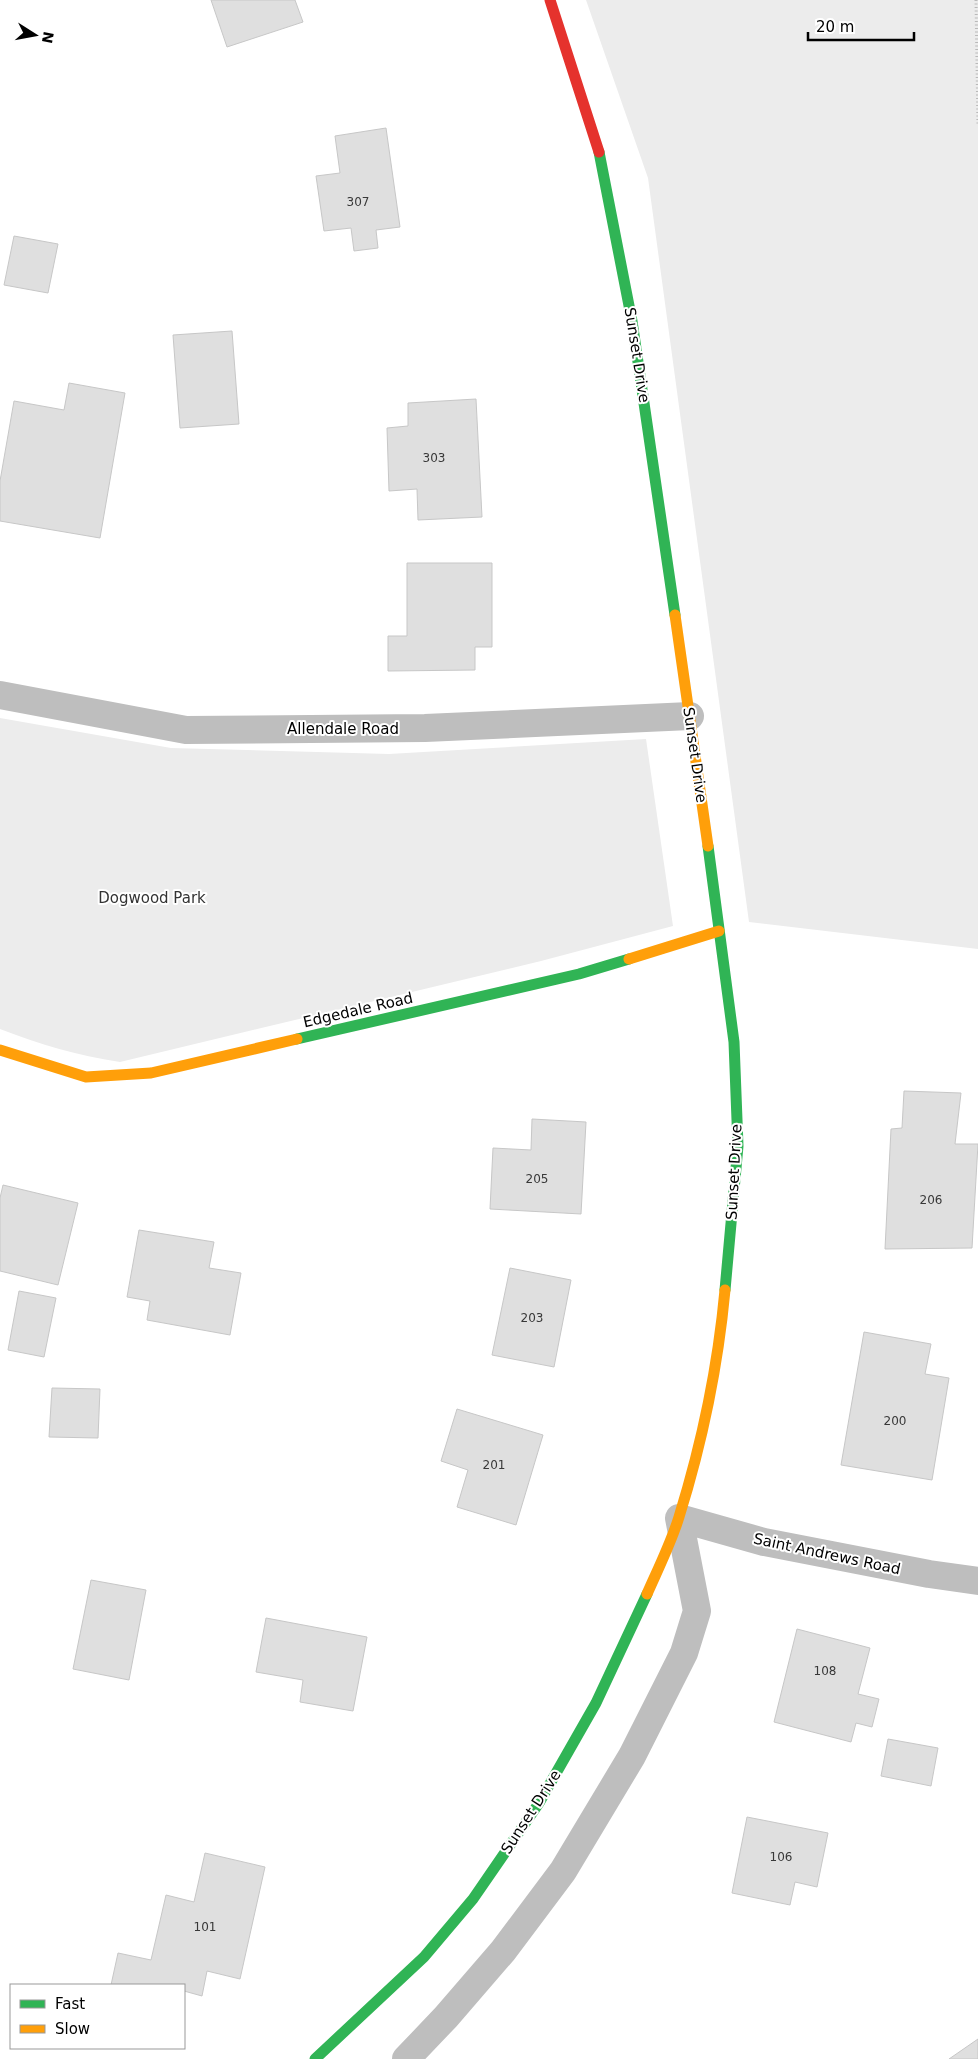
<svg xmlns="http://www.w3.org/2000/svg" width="978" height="2059" viewBox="0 0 978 2059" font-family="'DejaVu Sans',sans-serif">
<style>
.green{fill:#ececec}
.building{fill:#dfdfdf;stroke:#c7c7c7}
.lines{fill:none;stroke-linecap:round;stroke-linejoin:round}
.path{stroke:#b9b9b9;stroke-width:3;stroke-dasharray:1 2.5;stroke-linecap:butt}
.street{stroke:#bebebe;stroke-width:28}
.fast{stroke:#30b455;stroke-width:11}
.slow{stroke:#ff9f0a;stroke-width:11}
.jam{stroke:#e5322d;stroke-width:11}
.labels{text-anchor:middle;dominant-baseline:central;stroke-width:4;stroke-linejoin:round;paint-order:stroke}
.number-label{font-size:12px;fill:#383838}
.street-label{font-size:15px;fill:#000;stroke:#fff}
.park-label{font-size:15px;fill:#333;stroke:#fff}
</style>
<rect width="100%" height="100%" fill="#fff"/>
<path class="green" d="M586,0H978V949L749,922L648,178Z
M0,718L171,748L389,754L646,739L673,926L541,961L120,1062C76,1055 42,1045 0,1029Z"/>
<path class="building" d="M211,0H295L303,22L227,47Z
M386,128L400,227L376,230L378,248L354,251L351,228L324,231L316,176L340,173L335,136Z
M14,236L58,244L48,293L4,285Z
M232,331L239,424L180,428L173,335Z
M69,383L125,393L100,538L0,521V481L14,401L64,410Z
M476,399L482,517L418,520L417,489L389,491L387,428L408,426V403Z
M407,563H492V647H475V670L388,671V636H407Z
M904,1091L961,1093L955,1144H978L972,1248L885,1249L891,1129L902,1128Z
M532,1119L586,1122L581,1214L490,1209L493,1148L531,1150Z
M3,1185L78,1203L58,1285L0,1271V1198Z
M139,1230L214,1242L209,1268L241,1273L230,1335L147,1320L150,1301L127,1297Z
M510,1268L571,1280L554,1367L492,1355Z
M19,1291L56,1298L44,1357L8,1350Z
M864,1332L931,1344L925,1374L949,1378L932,1480L841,1465Z
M52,1388L100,1389L98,1438L49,1437Z
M457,1409L543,1435L516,1525L457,1507L468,1470L441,1461Z
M91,1580L146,1590L129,1680L73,1669Z
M266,1618L367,1637L353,1711L300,1702L303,1680L256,1672Z
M797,1629L870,1648L858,1694L879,1699L872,1727L856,1723L851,1742L774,1722Z
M888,1739L938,1748L931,1786L881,1776Z
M747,1817L828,1833L817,1887L795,1882L790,1905L732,1893Z
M205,1853L265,1867L240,1979L207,1971L202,1996L184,1991V1985H111L118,1953L151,1960L166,1895L194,1902Z
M978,2039V2059H949Z"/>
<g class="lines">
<path class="path" d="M976,0L978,126"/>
<path class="street" d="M0,695L186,730L425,728L690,716
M406,2059L446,2017L503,1951L563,1871L632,1756L684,1653L697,1611L679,1518L764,1542L929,1574L978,1581"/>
<path class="fast" d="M599,152L632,321L675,615
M708,846L734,1042L738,1146L725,1290
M297,1039L579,974L629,959
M315,2059L424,1957L473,1899L539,1803L596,1703L647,1594"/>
<path class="slow" d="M675,615L708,846
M629,959L719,931
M0,1050L86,1077L151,1073L297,1039
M647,1594C658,1569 671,1543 679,1517C702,1443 718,1366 725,1290"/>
<path class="jam" d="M550,0L599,152"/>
</g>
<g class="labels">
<g class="number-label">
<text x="358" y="202">307</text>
<text x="434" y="458">303</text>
<text x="537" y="1179">205</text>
<text x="931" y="1200">206</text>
<text x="532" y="1318">203</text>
<text x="895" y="1421">200</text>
<text x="494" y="1465">201</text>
<text x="825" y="1671">108</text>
<text x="781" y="1857">106</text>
<text x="205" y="1927">101</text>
</g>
<g class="street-label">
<text transform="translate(637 355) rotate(81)">Sunset Drive</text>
<text x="343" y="729">Allendale Road</text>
<text transform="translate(695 755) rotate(82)">Sunset Drive</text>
<text transform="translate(358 1010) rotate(-13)">Edgedale Road</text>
<text transform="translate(734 1172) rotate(-87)">Sunset Drive</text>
<text transform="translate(827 1554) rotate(12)">Saint Andrews Road</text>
<text transform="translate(531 1812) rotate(-57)">Sunset Drive</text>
</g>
<g class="park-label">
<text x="152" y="898">Dogwood Park</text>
</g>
</g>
<rect x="10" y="1984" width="175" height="65" fill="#ffffff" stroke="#999999"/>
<rect x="20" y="2000" width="25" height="8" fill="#30b455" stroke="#999999"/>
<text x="55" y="2009" font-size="15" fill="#000000">Fast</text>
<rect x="20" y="2025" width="25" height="8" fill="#ff9f0a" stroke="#999999"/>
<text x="55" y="2034" font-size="15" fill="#000000">Slow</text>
<g transform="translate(35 35) rotate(101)" stroke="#ffffff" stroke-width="4" paint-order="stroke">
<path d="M0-4L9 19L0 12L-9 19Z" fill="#000000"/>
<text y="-8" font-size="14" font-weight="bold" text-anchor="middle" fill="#000000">N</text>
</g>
<path d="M808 32v8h106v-8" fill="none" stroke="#000000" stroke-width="2.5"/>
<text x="816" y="32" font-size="15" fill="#000000" stroke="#ffffff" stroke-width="4" paint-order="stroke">20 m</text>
</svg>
